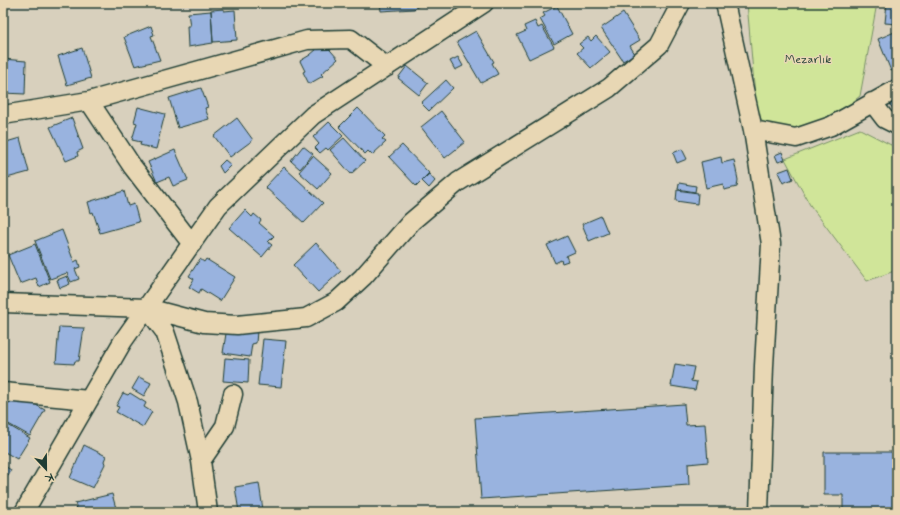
<svg xmlns="http://www.w3.org/2000/svg" width="900" height="515" viewBox="0 0 900 515" font-family="Mynerve,sans-serif">
<style>
.green{fill:#d0e599;stroke:#789166}
.building{fill:#99b3df;stroke:#1f3d34}
.lines{fill:none;stroke-linecap:round;stroke-linejoin:round}
.minor-casing{stroke:#1f3d34;stroke-width:21}
.minor{stroke:#e8d7b4;stroke-width:18}
.labels{text-anchor:middle;dominant-baseline:central;stroke-width:3;stroke-linejoin:round;paint-order:stroke}
.park-label{font-size:12px;fill:#284539;stroke:#e8d7b4}
</style>
<rect width="100%" height="100%" fill="#d8d0bd"/>
<filter id="ink" filterUnits="userSpaceOnUse"><feTurbulence type="fractalNoise" baseFrequency=".025" numOctaves="2"/><feDisplacementMap in="SourceGraphic" scale="8" xChannelSelector="R" yChannelSelector="G"/><feConvolveMatrix kernelMatrix="1 2 1 2 8 2 1 2 1" color-interpolation-filters="sRGB"/></filter>
<g filter="url(#ink)">
<path class="green" d="M747,3H877L860,96L834,117L791,129L764,126L756,107Z
M860,129L891,145H897V270L867,281L810,205L785,159Z"/>
<path class="building" d="M380,3H423L414,9L381,11Z
M887,3H897V24L885,23Z
M557,6L572,34L554,44L540,19L545,16L543,13Z
M224,9V11L235,10L237,40L213,42L211,10Z
M211,11L213,43L188,47L187,26H190L188,13Z
M623,13L640,40L630,46L635,54L623,61L601,28Z
M535,21L538,28L542,26L554,47L529,59L517,35L526,31L524,26Z
M151,26L154,35L151,36L160,60L135,66L124,37Z
M476,31L494,62L492,63L498,74L481,83L457,42Z
M897,31V68L891,71L878,39Z
M596,36L610,52L591,68L577,53L583,48L579,44L588,37L591,41Z
M324,43L338,59L321,74L323,76L309,84L303,72L305,71L300,61L310,55Z
M82,48L91,78L67,85L58,56Z
M458,57L463,66L455,70L450,61Z
M3,59L26,61L25,94L3,93Z
M407,66L428,83L419,95L398,78Z
M446,80L453,88L429,111L421,103Z
M201,88L208,107L205,108L209,119L178,128L169,98Z
M896,99L897,101V113L890,105Z
M138,107L165,114L156,149L140,145L141,142L132,140L137,123L134,122Z
M358,108L385,136L382,139L386,142L372,155L368,151L365,154L339,127Z
M441,111L465,142L445,158L421,127Z
M72,118L83,149L77,152L78,156L66,161L50,127Z
M237,118L253,140L230,157L214,136Z
M329,122L343,136L328,150L326,148L320,153L315,148L319,144L313,137Z
M20,138L29,172L3,179V143Z
M344,138L365,161L351,174L330,150Z
M402,145L429,173L416,186L389,157Z
M303,146L313,154L300,169L291,161Z
M682,149L687,159L677,163L673,153Z
M175,150L188,180L173,186L169,177L157,182L148,162Z
M782,152L785,160L778,162L775,155Z
M313,156L332,173L318,189L299,172Z
M721,157L722,163L734,160L738,180L737,187L724,190L723,184L706,188L701,162Z
M225,160L231,165L223,173L219,166Z
M284,167L323,203L304,223L265,187Z
M789,168L793,179L783,183L778,172Z
M429,174L435,181L429,188L422,181Z
M679,183L696,186L695,192L678,189Z
M677,190L698,193L697,204L676,201Z
M124,191L128,206L134,204L139,222L100,233L93,212L91,213L88,202Z
M245,210L252,217L254,214L261,220L259,223L274,236L268,242L272,245L262,257L229,228Z
M601,216L608,233L589,241L582,224Z
M62,230L74,262L78,260L80,267L75,269L79,279L71,282L67,273L50,279L35,241Z
M567,236L575,252L566,256L568,261L562,263L561,260L555,263L547,245Z
M316,243L341,271L318,292L293,265Z
M35,244L50,282L39,287L36,278L20,284L8,255Z
M200,259L204,262L206,259L235,277L220,301L201,289L199,293L189,287L194,279L189,276Z
M67,276L70,284L60,288L57,280Z
M59,327L84,328L79,361H75L74,364L56,363Z
M227,327L257,331L256,343L252,344L250,357L223,353Z
M263,339L286,341L281,387L258,385Z
M225,358L249,360L248,383L223,381Z
M675,364L694,367L691,381L697,382L695,390L671,386Z
M139,377L151,383L144,396L132,389Z
M123,393L128,395L130,393L146,403L144,407L152,412L143,427L116,412L119,407L116,406Z
M7,396L21,397L45,410L30,436L3,421V403Z
M684,404L686,425L705,424L708,462L688,464L689,485L481,499L475,418Z
M3,422L30,438L17,459L3,451Z
M84,445L106,456L104,461L105,464L93,488L70,478Z
M824,452H897V512H843V495H824Z
M3,465L11,470L3,484Z
M259,483L263,510L239,512L235,487Z
M112,494L117,512H78L75,503Z"/>
<g class="lines">
<defs>
<path id="minor" d="M725,3L753,130L796,138L831,126L897,89
M89,101L132,166L192,244
M872,102L885,119L897,125
M3,115L89,101L307,40L351,39L387,67
M753,130L771,244L764,366L759,512
M3,303L147,308L204,323L237,325L306,318L336,302L363,277L411,222L458,182L609,88L659,45L681,3
M147,308L165,332L188,402L201,461L208,512
M3,392L89,400
M201,461L225,426L233,394
M24,512L123,341L218,206L313,115L484,3"/>
</defs>
<use href="#minor" class="minor-casing"/>
<use href="#minor" class="minor"/>
</g>
</g>
<g class="labels">
<g class="park-label">
<text x="808" y="60">Mezarlık</text>
</g>
</g>
<rect width="900" height="515" fill="none" stroke="#e8d7b4" stroke-width="16"/>
<rect x="8" y="8" width="884" height="499" fill="none" stroke="#1f3d34" stroke-width="1.5" filter="url(#ink)"/>
<g transform="translate(46 469) rotate(158)" stroke="#e8d7b4" stroke-width="3" paint-order="stroke">
<path d="M0-3L7 15L0 10L-7 15Z" fill="#1f3d34"/>
<text y="-6" font-size="11" font-weight="bold" text-anchor="middle" fill="#1f3d34">K</text>
</g>
</svg>
